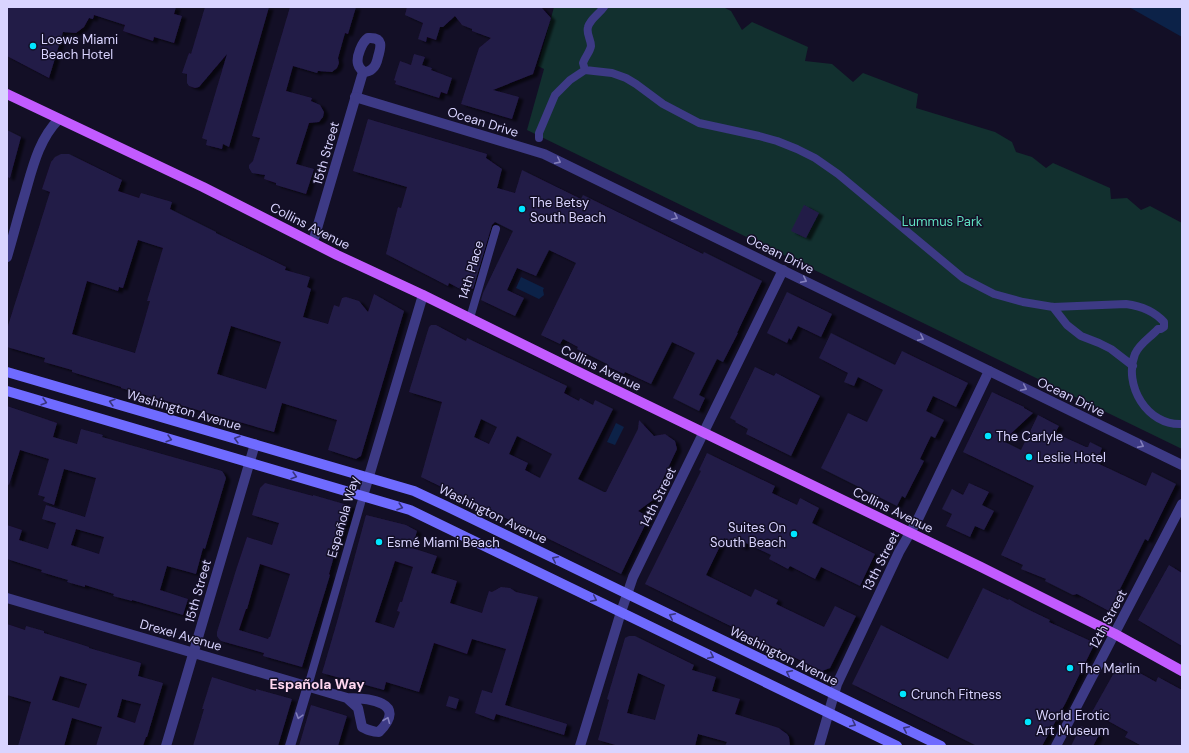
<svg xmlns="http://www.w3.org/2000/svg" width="1189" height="753" viewBox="0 0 1189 753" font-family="'DM Sans',sans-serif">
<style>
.green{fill:#12302f}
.water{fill:#0c2248}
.building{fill:#241b47;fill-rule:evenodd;filter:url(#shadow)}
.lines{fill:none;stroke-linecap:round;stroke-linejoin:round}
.pedestrian{stroke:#3d3a85;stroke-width:8}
.minor{stroke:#3d3a85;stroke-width:10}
.tertiary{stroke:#3d3a85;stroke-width:10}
.secondary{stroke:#6f6bff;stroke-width:10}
.primary{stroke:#c25bff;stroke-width:10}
.oneway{stroke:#837fbc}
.oneway2{stroke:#38347d}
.poi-dot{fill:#00e5ff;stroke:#130f26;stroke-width:1.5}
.labels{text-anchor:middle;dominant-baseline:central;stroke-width:3;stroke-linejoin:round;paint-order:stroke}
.poi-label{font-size:13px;fill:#d9d4ff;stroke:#130f26;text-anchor:start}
.street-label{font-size:13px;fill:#d9d4ff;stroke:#130f26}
.park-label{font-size:13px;fill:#5fe0c0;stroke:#130f26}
.neighbourhood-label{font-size:14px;font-weight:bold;fill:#ffd6f0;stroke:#130f26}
</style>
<defs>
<filter id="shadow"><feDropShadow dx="4.5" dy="2.5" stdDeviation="1" flood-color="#0009"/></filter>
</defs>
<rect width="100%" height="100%" fill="#130f26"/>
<path class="green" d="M554,7H723L731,11L742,30L752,22L808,47L805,61L832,64L853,82L863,73L918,94L916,108L995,132L1012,142L1016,152L1032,157L1046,168L1053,163L1110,188L1111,199L1127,198L1141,210L1150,206L1182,223V449L527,130L544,69L538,66Z"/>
<path class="water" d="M1129,7H1182V37Z
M521,277L544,288L543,290L544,295L539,299L516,288Z
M616,423L624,427L615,445L607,442Z"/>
<path class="building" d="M7,7H176L174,14L182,16L174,43L154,37L153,41L123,31L125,25L94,15L93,19L89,18L84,27L76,33L63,32L49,78L7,56Z
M205,7H269L229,147L223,144L222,149L206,145L207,140L202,138L227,54L199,87L195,88L189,86L187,83V74L182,73L189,53L191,54Z
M290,7H356L348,34L345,33L338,58L339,63L337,68L332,72L318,71L317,73L293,66L286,91L312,98L311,101L320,105L324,112L323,117L319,122L309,123L296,164L314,169L306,194L276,185V183L264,179L265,175L252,173L249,168V165L253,161L260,138L252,136Z
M407,7H541L551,18L533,74L493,90L519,97L512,119L461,104L479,48L491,38L472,31V29L462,25L455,16L443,27H440L436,40L427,37L426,42L418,39L423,23L405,15Z
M414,54L425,57L422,65L432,68L431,70L452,78L447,94L441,92L439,98L395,84L396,81L394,80L400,61L411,65Z
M368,119L487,154L486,158L502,169L497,188L515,193L522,170L581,199L583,195L703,254L704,252L762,281L737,333H738L723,362L717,359L699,395L705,398L699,411L673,398L695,353L672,342L651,384L625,372L624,374L607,366V364L577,349L578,347L563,339L560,344L541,335L576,263L549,250L536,276L517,268L507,290L524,298L515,316L481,300L483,293L513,231L495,222L492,225L473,289L465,286L462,290L449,283L448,286L386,254L398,207L401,208L407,187L353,171Z
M7,130L21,137L10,178L7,177Z
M61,154H69L122,180L118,191L139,198L141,193L172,202L170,209L216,232V233L286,267L285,270L310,277L307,287L311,289L303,317L328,324L334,305L339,307L342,298L346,297L359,301L368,312L374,294L404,311L361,456L356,459L328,450L337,420L282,403L274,432L121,388V387L72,372V370L44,362L45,358L7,347V329L50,192L42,189L51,162L55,157ZM138,240L163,248L147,301H150L135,353L72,334L87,281L118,291L119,287L123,288ZM231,326L281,342L266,389L217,374Z
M804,205L819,213L806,238L791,231Z
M787,292L832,314L821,337L798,326L791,340L789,338L787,343L767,333Z
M431,325H436L466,341L467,338L567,386L564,393L579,401L580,398L593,405L595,400L613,409L578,479L604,492H606L638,429L639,420L654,436L665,434L675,441L677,449L653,500L638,511L649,517L621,574L421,477L442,402L409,392L429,327ZM481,419L497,427L489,444L474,437ZM517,436L552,454L540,478L525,470L528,463L509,454Z
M831,333L895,365L902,351L968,383L956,407L933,396L926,411L944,420L935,438L931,436L920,459L924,461L905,498L902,496L897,506L821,468L848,413L867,422L883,390L858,377L854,386L844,382L848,373L819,358Z
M755,367L774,376L776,373L820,396L791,456L746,434L748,429L735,422L736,421L730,418Z
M992,392L1024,407V408L1033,413L1003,441L1021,450L1038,415L1059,426L1055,433L1086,447H1088L1090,442L1102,448L1100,453L1101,454L1097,463L1146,486L1152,472L1176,484L1148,541L1145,539L1109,611L1077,594L1073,595L1045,581L1046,579L1021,569L1023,565L1001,555L1034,486L963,452Z
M7,406L57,423L53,437L77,444L81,429L103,435L102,437L222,471L224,474L226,478L205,549L203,548L196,574L167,566L160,590L188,599L183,615L132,600V601L113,596L114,594L85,585V587L67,582L68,580L41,572L42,570L7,559V525L22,530L19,540L48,549L56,523L42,519L46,505L85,517L96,478L64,469L54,505L43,501L45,497L38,495L49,459L20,450L9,485L7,484ZM76,529L104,537L99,554L71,545Z
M707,453L775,486L772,493L797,505L800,498L819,508L812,523L875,554L860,586L821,567L815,579L790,566L788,569L769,559L771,555L746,543L743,548L724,538L706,575L751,597L755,589L778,600L776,604L824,627L835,606L856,616L830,668L822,671L645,584L701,471L699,470Z
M265,483L313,496V495L351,506L346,525H344L336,549L329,574L330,575L302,667L263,656L264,653L221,641L219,639L217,636V632L237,567L247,537L272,545L279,523L252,515L260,488ZM260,564L290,574L270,637H269L268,639L239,630L246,609H247Z
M969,483L989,492L982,505L994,511L984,530L975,526L970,537L946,526L952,514L942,509L952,489L963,495Z
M366,515L406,525L417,531L412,548L437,556L431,573L457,581L450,603L482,613L489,591L492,592L501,587L510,588L516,592L538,597L505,705L567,724L564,735L496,714L494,720L475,713L482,690L492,693L506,649L472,639L467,654L434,643L419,692L386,682L384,690L322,673L337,622ZM395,561L413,567L402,602H400L397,611L400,612L394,628L375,622Z
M1169,565L1182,573V646L1138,620Z
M983,588L1008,600L1009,599L1023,607L1050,620L1049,622L1095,643L1065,704L1042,746H977L852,684L881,625L948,659Z
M7,624L25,630L26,626L44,631V633L70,641L89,647V648L141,663L138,676L163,683L147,737H146L143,746H96L102,727L72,718L64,746H18L31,702L7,695ZM60,676L87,684L79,708L52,700ZM122,699L141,704L135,723L117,717Z
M629,636H635L694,665L692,670L716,677L712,691L740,699L735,714L779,728L780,729L787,734L789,737L790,746H725L727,742L698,734L695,746H619L598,740L609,700L607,699L625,638ZM638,673L665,685L655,720L627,713Z
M1120,662L1156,682L1158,677L1182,690V746H1142L1125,737L1128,732L1092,712Z
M212,677L256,691V689L292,699L278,746H193L204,709H202Z
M449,696L459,699L456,709L446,706Z
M311,705L347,716L338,746H299Z
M1081,726L1099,735L1093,746H1071Z"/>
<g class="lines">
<path class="pedestrian" d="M585,70L583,63C585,57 590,52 591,46C591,39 586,34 588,27C590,19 599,14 604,7
M539,138V133L555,95L570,80L585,70L612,73L626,78L636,84L663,104L699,123L759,136L777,141L797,149L815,158L838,174L963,278L994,294L1023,302L1053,307L1126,304C1141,306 1154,311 1164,322V327L1161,329H1158C1150,338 1140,343 1135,354C1123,385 1147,426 1182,424
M1053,307L1067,325L1081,336L1099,343L1111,349L1133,366
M470,318L496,229
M308,686L363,496"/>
<path class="minor" d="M368,38C384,37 381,47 378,57C377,62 376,66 372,69C370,71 367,72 363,72C361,69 359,68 358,64C356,57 362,42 368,38Z
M313,242L363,72
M7,257C13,237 18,217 24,197C32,170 38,140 59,119
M363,496L423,295
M7,598L347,698C368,698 409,702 379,732C372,732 368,730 362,727L358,708L347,698
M166,746L255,444
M290,746L308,686
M580,746L621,612L633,577L783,270
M819,746L837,684L899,552L918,519L989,371
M1056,746L1182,504"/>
<path class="tertiary" d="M355,97L544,154L1182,465"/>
<path class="secondary" d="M7,372L414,491L446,506L941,746
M7,391L410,510L897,746"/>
<path class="primary" d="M7,94L203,187L337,255L423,295L591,378L981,567L1115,634L1182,671"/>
</g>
<defs><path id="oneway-chevron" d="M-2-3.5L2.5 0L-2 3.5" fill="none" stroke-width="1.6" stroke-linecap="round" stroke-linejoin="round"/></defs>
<g class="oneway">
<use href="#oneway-chevron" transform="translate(558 161) rotate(26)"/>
<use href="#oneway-chevron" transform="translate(675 217) rotate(26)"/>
<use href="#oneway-chevron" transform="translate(804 280) rotate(26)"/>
<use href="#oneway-chevron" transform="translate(921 338) rotate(26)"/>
<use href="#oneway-chevron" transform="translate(1024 388) rotate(26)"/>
<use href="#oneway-chevron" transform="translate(1141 445) rotate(26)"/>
<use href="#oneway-chevron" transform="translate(299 716) rotate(107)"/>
<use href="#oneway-chevron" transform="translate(387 720) rotate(-68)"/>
</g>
<g class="oneway2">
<use href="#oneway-chevron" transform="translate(44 402) rotate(16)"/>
<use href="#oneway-chevron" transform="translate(112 402) rotate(-164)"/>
<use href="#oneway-chevron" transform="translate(169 439) rotate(16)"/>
<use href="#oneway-chevron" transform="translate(237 439) rotate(-164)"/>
<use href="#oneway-chevron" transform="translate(294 476) rotate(17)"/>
<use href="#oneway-chevron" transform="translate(400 507) rotate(18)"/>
<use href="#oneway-chevron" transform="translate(555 559) rotate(-154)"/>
<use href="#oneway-chevron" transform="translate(594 599) rotate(26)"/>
<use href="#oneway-chevron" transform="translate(672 616) rotate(-154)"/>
<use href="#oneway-chevron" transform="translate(711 656) rotate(26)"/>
<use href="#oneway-chevron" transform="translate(789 673) rotate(-154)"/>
<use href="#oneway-chevron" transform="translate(853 724) rotate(26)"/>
<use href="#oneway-chevron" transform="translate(906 729) rotate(-154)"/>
</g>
<g class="poi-dot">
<circle cx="33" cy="46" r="4"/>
<circle cx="522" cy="209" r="4"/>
<circle cx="988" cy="436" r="4"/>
<circle cx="1029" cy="457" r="4"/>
<circle cx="794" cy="534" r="4"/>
<circle cx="379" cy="542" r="4"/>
<circle cx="1070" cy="668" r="4"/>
<circle cx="903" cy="694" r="4"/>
<circle cx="1028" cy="722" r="4"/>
</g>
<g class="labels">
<g class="poi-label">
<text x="41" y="39">Loews Miami<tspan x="41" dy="15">Beach Hotel</tspan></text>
<text x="530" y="202">The Betsy<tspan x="530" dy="15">South Beach</tspan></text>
<text x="996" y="436">The Carlyle</text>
<text x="1037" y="457">Leslie Hotel</text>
<text x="786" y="527" text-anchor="end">Suites On<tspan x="786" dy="15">South Beach</tspan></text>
<text x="387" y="542">Esmé Miami Beach</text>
<text x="1078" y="668">The Marlin</text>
<text x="911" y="694">Crunch Fitness</text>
<text x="1036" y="715">World Erotic<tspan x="1036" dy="15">Art Museum</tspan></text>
</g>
<g class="street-label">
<text transform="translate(483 122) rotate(17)">Ocean Drive</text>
<text transform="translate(326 153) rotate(-74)">15th Street</text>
<text transform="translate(310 226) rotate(27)">Collins Avenue</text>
<text transform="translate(780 254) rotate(26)">Ocean Drive</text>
<text transform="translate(471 270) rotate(-74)">14th Place</text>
<text transform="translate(601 368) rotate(26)">Collins Avenue</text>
<text transform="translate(1071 397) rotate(26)">Ocean Drive</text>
<text transform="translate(184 410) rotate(16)">Washington Avenue</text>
<text transform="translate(658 497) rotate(-64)">14th Street</text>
<text transform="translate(893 510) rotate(26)">Collins Avenue</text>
<text transform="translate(493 514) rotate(26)">Washington Avenue</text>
<text transform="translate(343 517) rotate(-74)">Española Way</text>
<text transform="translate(881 561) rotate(-63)">13th Street</text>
<text transform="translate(198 591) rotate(-74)">15th Street</text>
<text transform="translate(1108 619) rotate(-62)">12th Street</text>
<text transform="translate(181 635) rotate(16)">Drexel Avenue</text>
<text transform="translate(784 656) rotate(26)">Washington Avenue</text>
</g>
<g class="park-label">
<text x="942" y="221">Lummus Park</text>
</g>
<g class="neighbourhood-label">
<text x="317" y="684">Española Way</text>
</g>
</g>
<rect width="1189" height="753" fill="none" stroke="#d9d4ff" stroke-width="16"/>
</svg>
